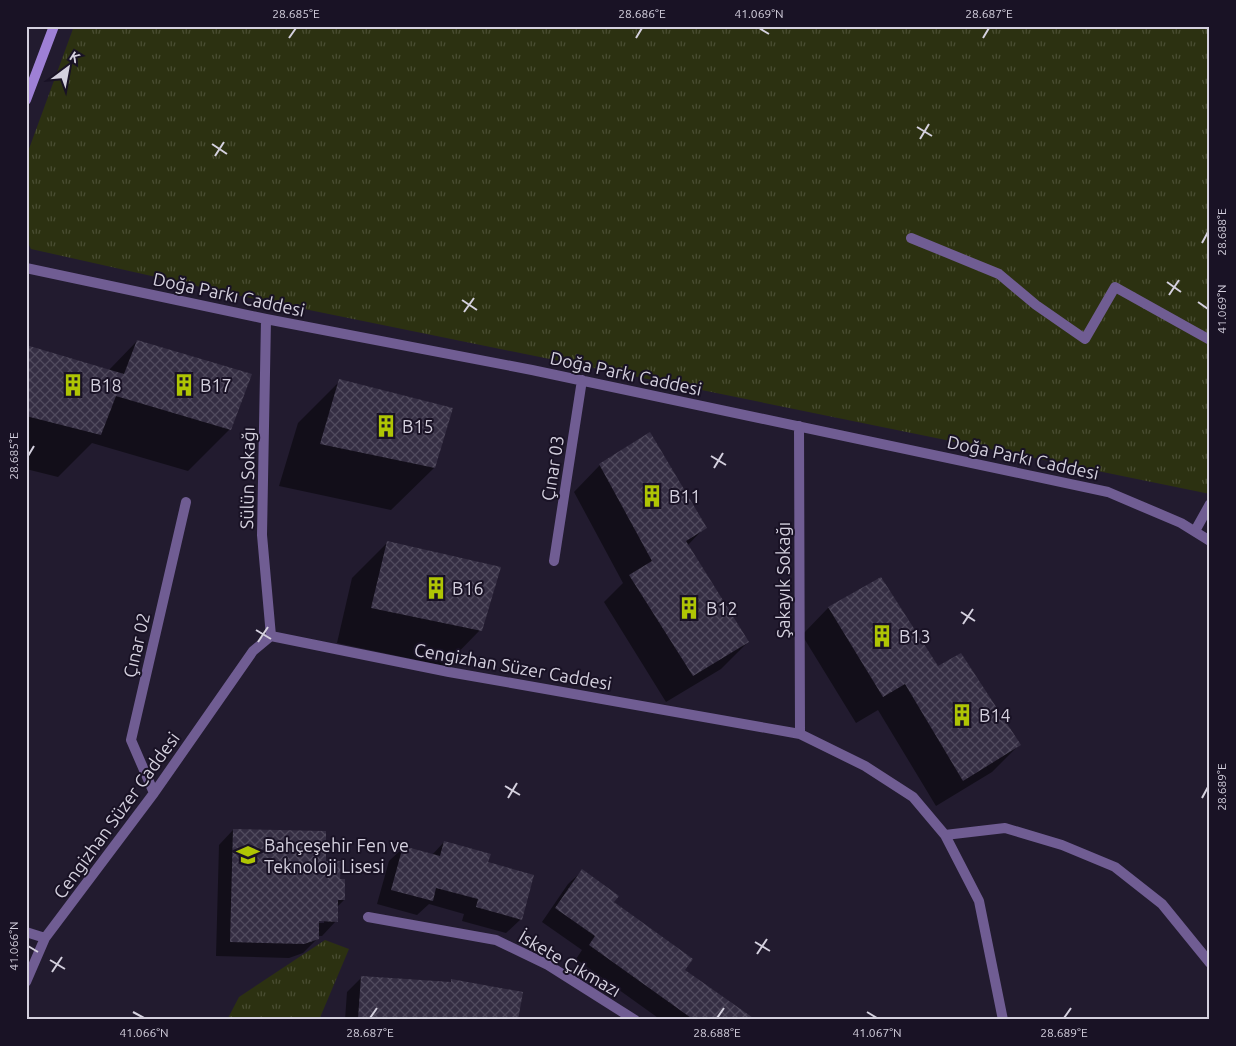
<svg xmlns="http://www.w3.org/2000/svg" width="1236" height="1046" viewBox="0 0 1236 1046" font-family="Ubuntu,sans-serif">
<style>
.grass{fill:url(#grass-tufts)}
.shadow{fill:#0007;fill-rule:evenodd}
.building{fill:url(#building-cross-hatch)}
.lines{fill:none;stroke-linecap:round;stroke-linejoin:round}
.service{stroke:#705d93;stroke-width:10}
.minor{stroke:#705d93;stroke-width:10}
.secondary{stroke:#9e80d6;stroke-width:10}
.ticks{fill:none;stroke:#d4d0de;stroke-width:2}
.labels{text-anchor:middle;dominant-baseline:central;stroke-width:4;stroke-linejoin:round;paint-order:stroke}
.street-label{font-size:18px;fill:#d4d0de;stroke:#191225}
.poi-label{font-size:18px;fill:#d4d0de;stroke:#191225;text-anchor:start}
.neatline{fill:none;stroke:#d4d0de;stroke-width:2}
.ticks-label{font-size:12px;text-anchor:middle;fill:#d4d0de}
</style>
<defs>
<pattern id="grass-tufts" width="24" height="20" patternUnits="userSpaceOnUse" patternTransform="scale(1.25)"><rect width="24" height="20" fill="#2c3111"/><path d="M3 7l-1-3M5 7V3M7 7l1-3M15 17l-1-3M17 17v-4M19 17l1-3" fill="none" stroke="#4a4e33"/></pattern>
<pattern id="building-cross-hatch" width="8" height="8" patternUnits="userSpaceOnUse" patternTransform="scale(1.25)"><rect width="8" height="8" fill="#352e43"/><path d="M0 0l8 8M0 8l8-8" fill="none" stroke="#514b5e"/></pattern>
</defs>
<rect width="100%" height="100%" fill="#221b2f"/>
<path class="grass" d="M74,26H1210V494L241,296L31,249L26,239V157Z
M325,940L349,949L319,1020H227L239,997Z"/>
<path class="shadow" d="M137,341L230,429L188,471L92,443L58,477L26,469V346L109,370Z
M340,381L434,468L391,510L279,486L298,423Z
M600,465L705,527L688,545L748,642L721,669L666,702L604,602L623,583L574,492Z
M388,542L480,630L445,666L337,643L352,578Z
M881,578L937,667L1019,745L992,772L936,806L878,710L856,723L802,635L828,608Z
M233,830L324,862L339,881L344,900L337,907L336,921L322,936H318V938L303,953L289,958L216,956L219,845ZM313,920H324V923H313Z
M444,842L487,863L521,919L506,933L462,921L464,914L429,904L417,915L377,904L389,861L404,847L432,855Z
M582,871L684,970L754,1020H661L576,959L582,950L542,922L568,884Z
M361,978L449,983L452,980L517,1020H345L347,992Z"/>
<path class="building" d="M137,340L252,374L231,430L116,396L101,435L26,416V345L124,374Z
M339,379L453,408L435,468L320,444Z
M650,432L707,528L686,541L749,642L693,676L629,575L652,561L599,464Z
M387,541L501,567L482,631L371,608Z
M881,577L938,666L961,653L1021,745L963,781L905,684L883,697L828,607Z
M233,829L326,831V861H341L340,879H345V900H338V922L319,921V939L304,944L230,942Z
M444,841L491,854L488,862L534,875L522,920L476,907L478,899L436,888L433,901L391,890L403,846L440,856Z
M582,869L619,896L614,902L693,959L685,970L756,1020H694L589,945L595,936L555,908Z
M361,976L451,982V979L523,992L518,1020L358,1019Z"/>
<g class="lines">
<path class="service" d="M911,238L999,274L1036,305L1085,339L1115,287L1210,340"/>
<path class="minor" d="M26,268L266,319L532,370L1108,492L1181,523L1210,541
M266,319L262,535L271,636
M799,426L800,734
M1195,531L1210,504
M554,561L582,380
M154,793L131,740L186,502
M945,835L1005,828L1062,845L1115,867L1162,904L1210,963
M368,917L496,940L548,965L635,1020
M26,932L45,938
M26,982L45,938L154,793L253,651L271,636L449,672L800,734L865,766L913,797L945,835L979,901L1003,1020"/>
<path class="secondary" d="M26,100L54,26"/>
</g>
<path class="ticks" d="M759,28L769,34M289,38L296,28M636,38L642,28M983,38L989,28M917,127L932,136M920,139L929,124M212,144L227,154M215,156L224,142M1202,243L1208,232M1167,282L1181,292M1169,295L1179,280M462,300L477,310M1198,302L1208,309M464,312L474,298M28,456L34,446M711,456L726,465M714,468L723,453M961,612L975,621M963,624L973,609M256,630L271,639M258,642L268,627M505,786L520,795M508,798L517,783M1202,798L1208,787M755,942L770,951M28,946L38,952M757,954L767,939M50,960L65,969M52,972L62,957M133,1012L144,1018M867,1012L877,1018M370,1018L377,1008M717,1018L724,1008M1064,1018L1071,1008"/>
<defs>
<symbol id="building-bare" viewBox="-9 -9 18 18"><path d="M-4-6H4V6H1V3H-1V6H-4ZM-2.5-4.3h1.7v1.8h-1.7ZM.8-4.3h1.7v1.8H.8ZM-2.5-1h1.7V.8h-1.7ZM.8-1h1.7V.8H.8Z" fill="#afc504" stroke="#191225" stroke-width="2.5" paint-order="stroke"/></symbol>
<symbol id="school-bare" viewBox="-9 -9 18 18"><path d="M0-5L7-2L0 1L-7-2ZM-4 1L0 2.5L4 1V4Q0 6-4 4Z" fill="#afc504" stroke="#191225" stroke-width="2.5" paint-order="stroke"/></symbol>
</defs>
<g fill-rule="evenodd">
<use href="#building-bare" x="57" y="369" width="32" height="32"/>
<use href="#building-bare" x="168" y="369" width="32" height="32"/>
<use href="#building-bare" x="370" y="410" width="32" height="32"/>
<use href="#building-bare" x="636" y="480" width="32" height="32"/>
<use href="#building-bare" x="420" y="572" width="32" height="32"/>
<use href="#building-bare" x="673" y="592" width="32" height="32"/>
<use href="#building-bare" x="866" y="620" width="32" height="32"/>
<use href="#building-bare" x="946" y="699" width="32" height="32"/>
<use href="#school-bare" x="232" y="839" width="32" height="32"/>
</g>
<g class="labels">
<g class="street-label">
<text transform="translate(229 294) rotate(12)">Doğa Parkı Caddesi</text>
<text transform="translate(626 373) rotate(12)">Doğa Parkı Caddesi</text>
<text transform="translate(1023 457) rotate(12)">Doğa Parkı Caddesi</text>
<text transform="translate(552 468) rotate(-81)">Çınar 03</text>
<text transform="translate(247 478) rotate(-89)">Sülün Sokağı</text>
<text transform="translate(783 580) rotate(-90)">Şakayık Sokağı</text>
<text transform="translate(136 645) rotate(-77)">Çınar 02</text>
<text transform="translate(513 666) rotate(10)">Cengizhan Süzer Caddesi</text>
<text transform="translate(116 815) rotate(-54)">Cengizhan Süzer Caddesi</text>
<text transform="translate(570 963) rotate(30)">İskete Çıkmazı</text>
</g>
<g class="poi-label">
<text x="90" y="385">B18</text>
<text x="200" y="385">B17</text>
<text x="402" y="426">B15</text>
<text x="669" y="496">B11</text>
<text x="452" y="588">B16</text>
<text x="706" y="608">B12</text>
<text x="899" y="636">B13</text>
<text x="979" y="715">B14</text>
<text x="264" y="845">Bahçeşehir Fen ve<tspan x="264" dy="21">Teknoloji Lisesi</tspan></text>
</g>
</g>
<rect width="1236" height="1046" fill="none" stroke="#191225" stroke-width="55"/>
<g transform="translate(68 68) rotate(32)" stroke="#191225" stroke-width="4" paint-order="stroke">
<path d="M0-4L9 19L0 12L-9 19Z" fill="#d4d0de"/>
<text y="-8" font-size="14" font-weight="bold" text-anchor="middle" fill="#d4d0de">K</text>
</g>
<rect x="28" y="28" width="1180" height="990" class="neatline"/>
<g class="ticks-label">
<text x="296" y="18">28.685°E</text>
<text x="642" y="18">28.686°E</text>
<text x="759" y="18">41.069°N</text>
<text x="989" y="18">28.687°E</text>
<text transform="translate(1222 232) rotate(-90)" y="4">28.688°E</text>
<text transform="translate(1222 309) rotate(-90)" y="4">41.069°N</text>
<text transform="translate(14 456) rotate(-90)" y="4">28.685°E</text>
<text transform="translate(1222 787) rotate(-90)" y="4">28.689°E</text>
<text transform="translate(14 946) rotate(-90)" y="4">41.066°N</text>
<text x="144" y="1037">41.066°N</text>
<text x="370" y="1037">28.687°E</text>
<text x="717" y="1037">28.688°E</text>
<text x="877" y="1037">41.067°N</text>
<text x="1064" y="1037">28.689°E</text>
</g>
</svg>
